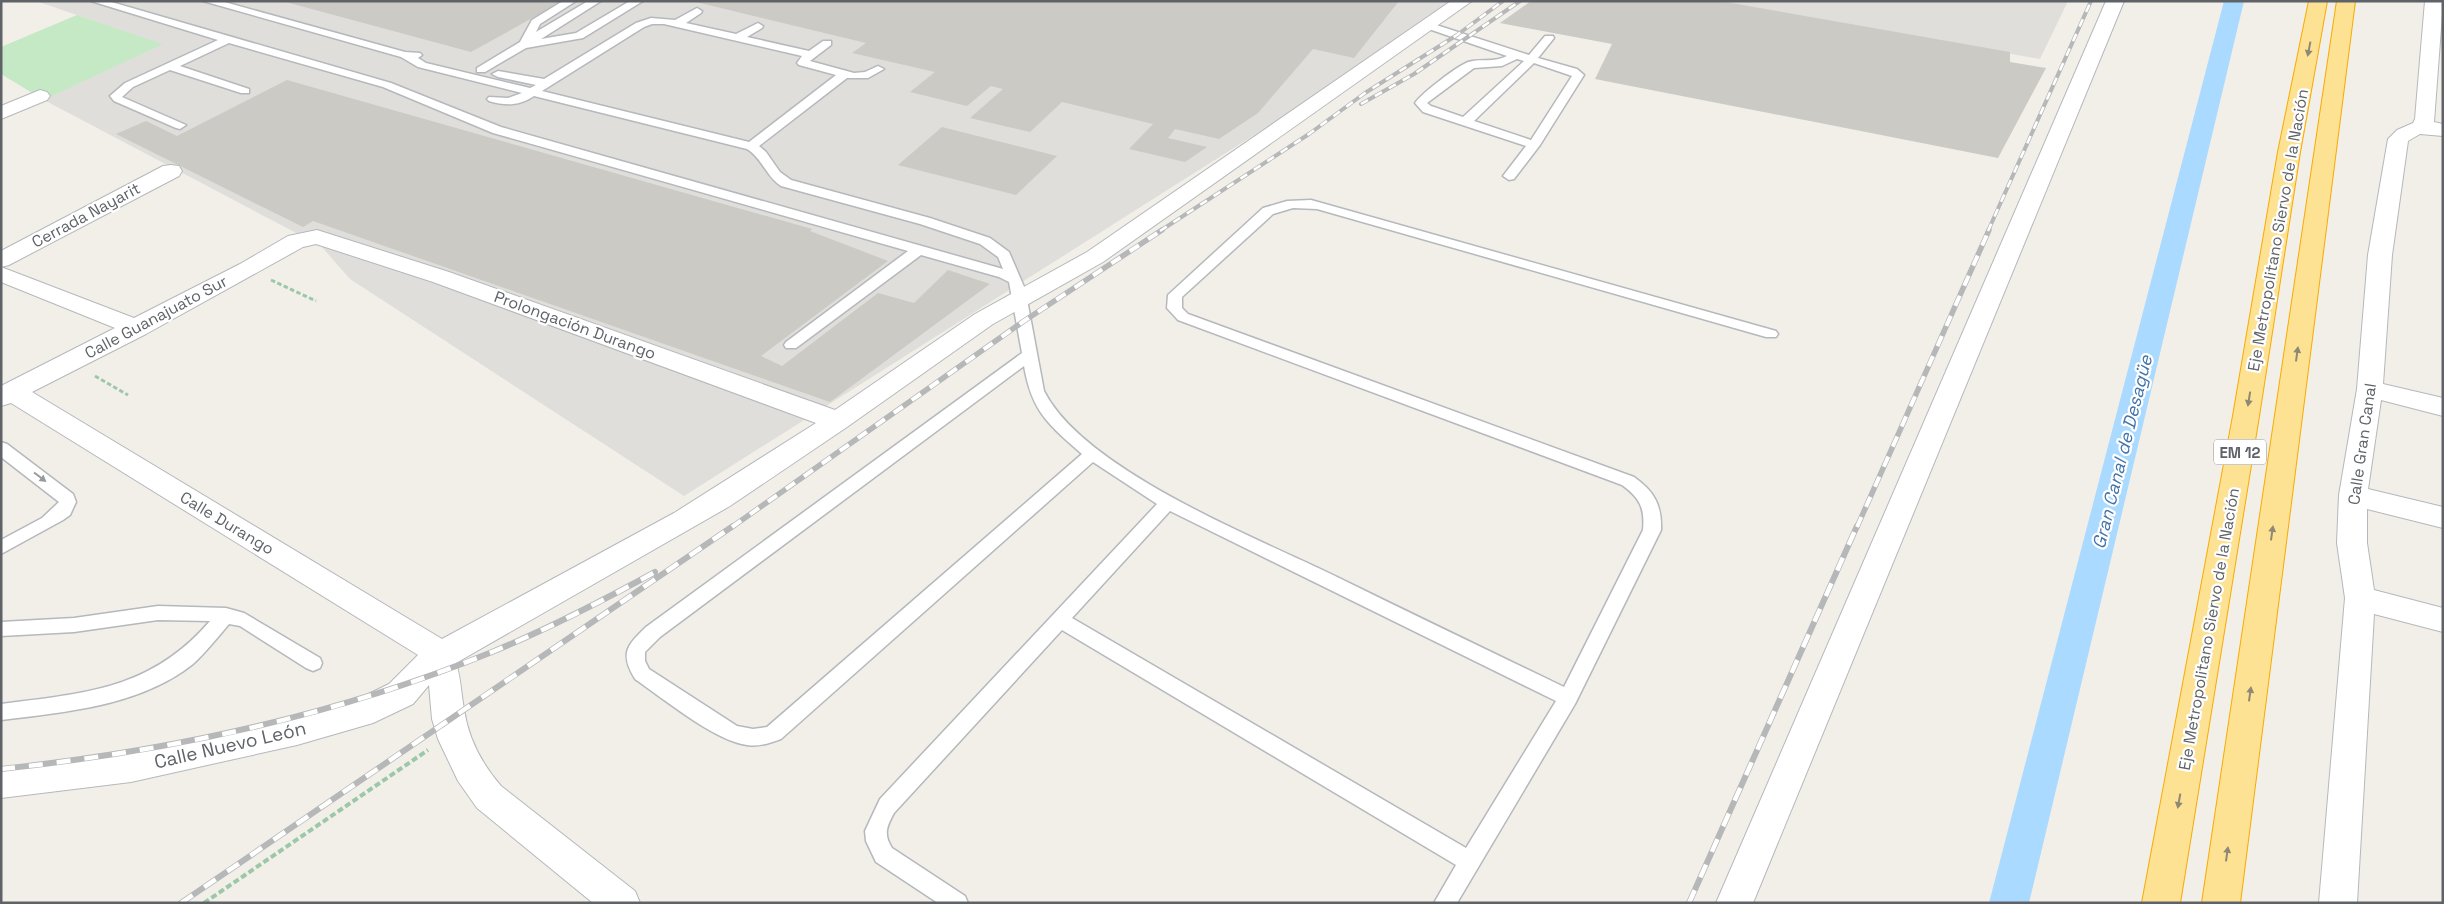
<svg xmlns="http://www.w3.org/2000/svg" width="2444" height="904" viewBox="0 0 2444 904" font-family="'Space Grotesk',sans-serif">
<style>
.industrial{fill:#e0deda}
.green{fill:#c5e8c5}
.lines{fill:none;stroke-linecap:round;stroke-linejoin:round}
.canal{fill:#aadaff;fill-rule:evenodd}
.building{fill:#cccac5}
.service-casing{stroke:#b5b8bc;stroke-width:3}
.minor-casing{stroke:#b5b8bc;stroke-width:2}
.motorway-casing{stroke:#f9ab00;stroke-width:2}
.path-far1{stroke:#9cc7a9;stroke-width:3;stroke-dasharray:4.5 2.5;stroke-linecap:butt}
.path{stroke:#9cc7a9;stroke-width:4;stroke-dasharray:6 3;stroke-linecap:butt}
.service{fill:#fff;fill-rule:evenodd}
.minor{fill:#fff;fill-rule:evenodd}
.motorway{fill:#fde293;fill-rule:evenodd}
.rail-far2-casing{stroke:#b6b7b8;stroke-width:4}
.rail-far1-casing{stroke:#b6b7b8;stroke-width:5.5}
.rail-casing{stroke:#b6b7b8;stroke-width:6}
.rail-far2{stroke:#fff;stroke-width:2.5;stroke-dasharray:8;stroke-linecap:butt}
.rail-far1{stroke:#fff;stroke-width:4;stroke-dasharray:11;stroke-linecap:butt}
.rail{stroke:#fff;stroke-width:4.5;stroke-dasharray:14;stroke-linecap:butt}
.oneway{fill:#8e8975}
.oneway2{fill:#979a9d}
.labels{text-anchor:middle;dominant-baseline:central;stroke-width:4.5;stroke-linejoin:round;paint-order:stroke}
.shield{fill:#fff;stroke:#8f9295;stroke-width:1}
.shield-label{font-size:15px;font-weight:bold;fill:#5f6368}
.street-label{font-size:16px;fill:#5f6368;stroke:#fff}
.water-label{font-size:18px;font-style:italic;fill:#4174aa;stroke:#fff}
.near-street-label{font-size:19px;fill:#5f6368;stroke:#fff}
</style>
<rect width="100%" height="100%" fill="#f1efe8"/>
<path class="industrial" d="M36,1H1466L684,496L350,279L321,246L44,100L162,44Z
M1711,1H2068L2040,59Z"/>
<path class="green" d="M77,15L163,44L44,100L1,74V47Z"/>
<g class="lines">
<path class="canal" d="M2224,1H2244L2029,903H1989Z"/>
</g>
<path class="building" d="M282,1H563L471,52Z
M692,1H1399L1354,58L1313,49L1258,113L1219,139L1175,129L1168,138L1207,147L1185,162L1129,149L1153,124L1062,102L1030,132L970,118L1003,89L991,86L967,106L910,92L935,72L852,53L866,43Z
M1531,1H1720L2010,52V62L2046,68L1998,158L1595,79L1612,44L1500,23Z
M287,80L812,229L810,231L888,261L761,356L782,366L878,293L914,303L948,270L990,284L830,402L313,221L303,227L116,134L146,121L177,136Z
M942,127L1057,156L1016,195L898,165Z"/>
<g class="lines">
<defs>
<path id="service" d="M91,1H108L391,83L501,127L1003,269L998,257L980,244L920,224L781,186C766,176 762,158 747,149L534,96C519,106 506,106 489,101L487,99L489,97L508,98L522,93L418,67L401,57L203,1H221L405,52L420,53L422,55L418,58L426,63L530,88L536,85L498,77L492,74L498,71L544,79L636,23L651,18L675,20L697,8L702,11L701,13L686,23L736,34L758,23L763,26L762,28L747,37L809,51L823,41H831V45L810,61L854,73L865,72L878,66L884,69L868,78H847L759,146L766,152L780,172L791,180L930,218L990,238L1009,252L1025,289L1044,391C1083,469 1254,537 1333,575C1410,613 1487,650 1564,687L1643,530C1645,508 1640,498 1622,485L1178,320L1167,308L1168,295L1263,208L1287,201L1311,200L1776,331L1778,334L1776,337H1766L1317,209L1293,208L1273,214L1182,297V308L1188,314L1634,477C1654,491 1662,505 1661,530L1575,704L1457,903H1434L1456,865L1062,630L894,813C887,826 883,834 892,848L965,896L968,903H938L876,862L866,841L865,831L880,799L1157,504L1093,462L781,739C770,743 759,747 747,745C715,741 664,699 635,679C620,654 626,646 646,627L1022,353L1009,282L999,277L921,255L796,348H786L784,345L786,342L908,251L493,133L383,87L229,43L180,66L249,89V93H241L170,70L133,87L122,97L186,125L180,129L176,128L114,101L110,96L125,83L218,40ZM652,24H664L802,56L797,63L799,65L836,75L749,142L542,91L644,27ZM1024,366C1032,412 1048,424 1082,454L767,727L753,729L737,726L649,669L645,661V652L660,637ZM1170,511L1556,701L1466,848L1072,618Z
M563,1H576L540,24L536,32L588,1H601L541,39L576,33L630,1H643L583,38L526,48L485,72H477V68L520,42L532,20Z
M1427,22L1529,55L1545,36H1553L1554,38L1538,58L1577,69L1584,75L1540,145L1514,179L1509,180L1503,176L1526,146L1423,112L1415,103C1422,93 1456,67 1468,62C1481,58 1494,63 1507,56L1423,27V23ZM1517,59L1524,61L1463,117L1431,106L1427,103L1474,68L1502,66ZM1534,63L1572,76L1531,140L1474,121Z
M1,442L7,444L73,494L76,502L70,515L63,520L1,554V540L42,518L59,502L1,457Z
M158,606L226,608L244,613L320,658L322,663L320,668L313,671L306,668L240,626L229,624C217,638 206,652 193,664C140,706 66,712 1,720V704C85,693 151,690 210,621L158,620L74,632L1,636V622L74,618Z"/>
<path id="minor" d="M1451,1H1472L1103,262L993,324L847,427L730,506L456,663C461,678 461,694 464,709C468,738 482,764 501,786L635,891L640,903H593L477,808L458,781L438,739L432,719L429,685L413,704L373,723L297,745L131,782L1,798V768L131,752L297,717L354,701L389,684L418,655L11,403L1,406V386L115,328L1,282V267L134,318L240,264L288,236L317,230L449,272L835,410L975,314L1087,252ZM316,244L433,282L816,423L674,513L442,639L32,392L146,334L303,247Z
M2106,1H2124L1753,903H1716Z
M2425,1H2443L2434,122L2443,124V136L2420,134L2408,141L2392,255L2383,384L2443,398V416L2381,400L2368,489L2443,507V528L2367,509V543L2374,590L2443,608V632L2374,614L2357,903H2319L2345,598L2337,543L2339,495L2357,389L2368,255L2388,139L2397,130L2413,123L2415,119Z
M40,90L47,92L50,96L47,100L1,119V106Z
M171,165L179,166L182,171L179,176L9,265L1,267V251L163,166Z"/>
<path id="motorway" d="M2309,1H2327L2300,152L2259,416L2180,903H2142L2233,416L2278,152Z
M2337,1H2355L2240,903H2202Z"/>
</defs>
<use href="#service" class="service-casing"/>
<use href="#minor" class="minor-casing"/>
<use href="#motorway" class="motorway-casing"/>
<path class="path-far1" d="M271,280L316,301
M95,376L128,395"/>
<path class="path" d="M204,903L428,750"/>
<use href="#service" class="service"/>
<use href="#minor" class="minor"/>
<use href="#motorway" class="motorway"/>
<defs>
<path id="rail-far2" d="M1361,104L1414,74L1520,1
M1160,231L1309,134L1365,93L1457,35L1503,1
M1988,231L2091,1"/>
<path id="rail-far1" d="M732,527L1024,321L1162,230
M1857,527L1989,230"/>
<path id="rail" d="M1,769C170,751 335,716 492,652C548,629 602,601 655,572
M181,903L733,526
M1689,903L1857,526"/>
</defs>
<use href="#rail-far2" class="rail-far2-casing"/>
<use href="#rail-far1" class="rail-far1-casing"/>
<use href="#rail" class="rail-casing"/>
<use href="#rail-far2" class="rail-far2"/>
<use href="#rail-far1" class="rail-far1"/>
<use href="#rail" class="rail"/>
</g>
<defs><path id="oneway-solid" d="M-6-.8H1V-3.2L6.5 0L1 3.2V.8H-6Z" transform="scale(1.25)"/></defs>
<g class="oneway">
<use href="#oneway-solid" transform="translate(2309 49) rotate(101)"/>
<use href="#oneway-solid" transform="translate(2297 354) rotate(-82)"/>
<use href="#oneway-solid" transform="translate(2249 399) rotate(99)"/>
<use href="#oneway-solid" transform="translate(2272 533) rotate(-82)"/>
<use href="#oneway-solid" transform="translate(2250 694) rotate(-82)"/>
<use href="#oneway-solid" transform="translate(2179 801) rotate(100)"/>
<use href="#oneway-solid" transform="translate(2227 854) rotate(-82)"/>
</g>
<use class="oneway2" href="#oneway-solid" transform="translate(40 477) rotate(37)"/>
<g class="labels">
<rect class="shield" x="2214" y="439.5" width="52" height="25" rx="4"/>
<g class="shield-label">
<text x="2240" y="452">EM 12</text>
</g>
<g class="street-label">
<text transform="translate(86 215) rotate(-28)">Cerrada Nayarit</text>
<text transform="translate(2278 230) rotate(-80)">Eje Metropolitano Siervo de la Nación</text>
<text transform="translate(156 317) rotate(-28)">Calle Guanajuato Sur</text>
<text transform="translate(575 325) rotate(20)">Prolongación Durango</text>
<text transform="translate(2362 444) rotate(-82)">Calle Gran Canal</text>
<text transform="translate(227 523) rotate(31)">Calle Durango</text>
<text transform="translate(2209 629) rotate(-80)">Eje Metropolitano Siervo de la Nación</text>
</g>
<g class="water-label">
<text transform="translate(2122 452) rotate(-76)">Gran Canal de Desagüe</text>
</g>
<g class="near-street-label">
<text transform="translate(230 745) rotate(-13)">Calle Nuevo León</text>
</g>
</g>
<rect width="2444" height="904" fill="none" stroke="#5f6368" stroke-width="5"/>
</svg>
